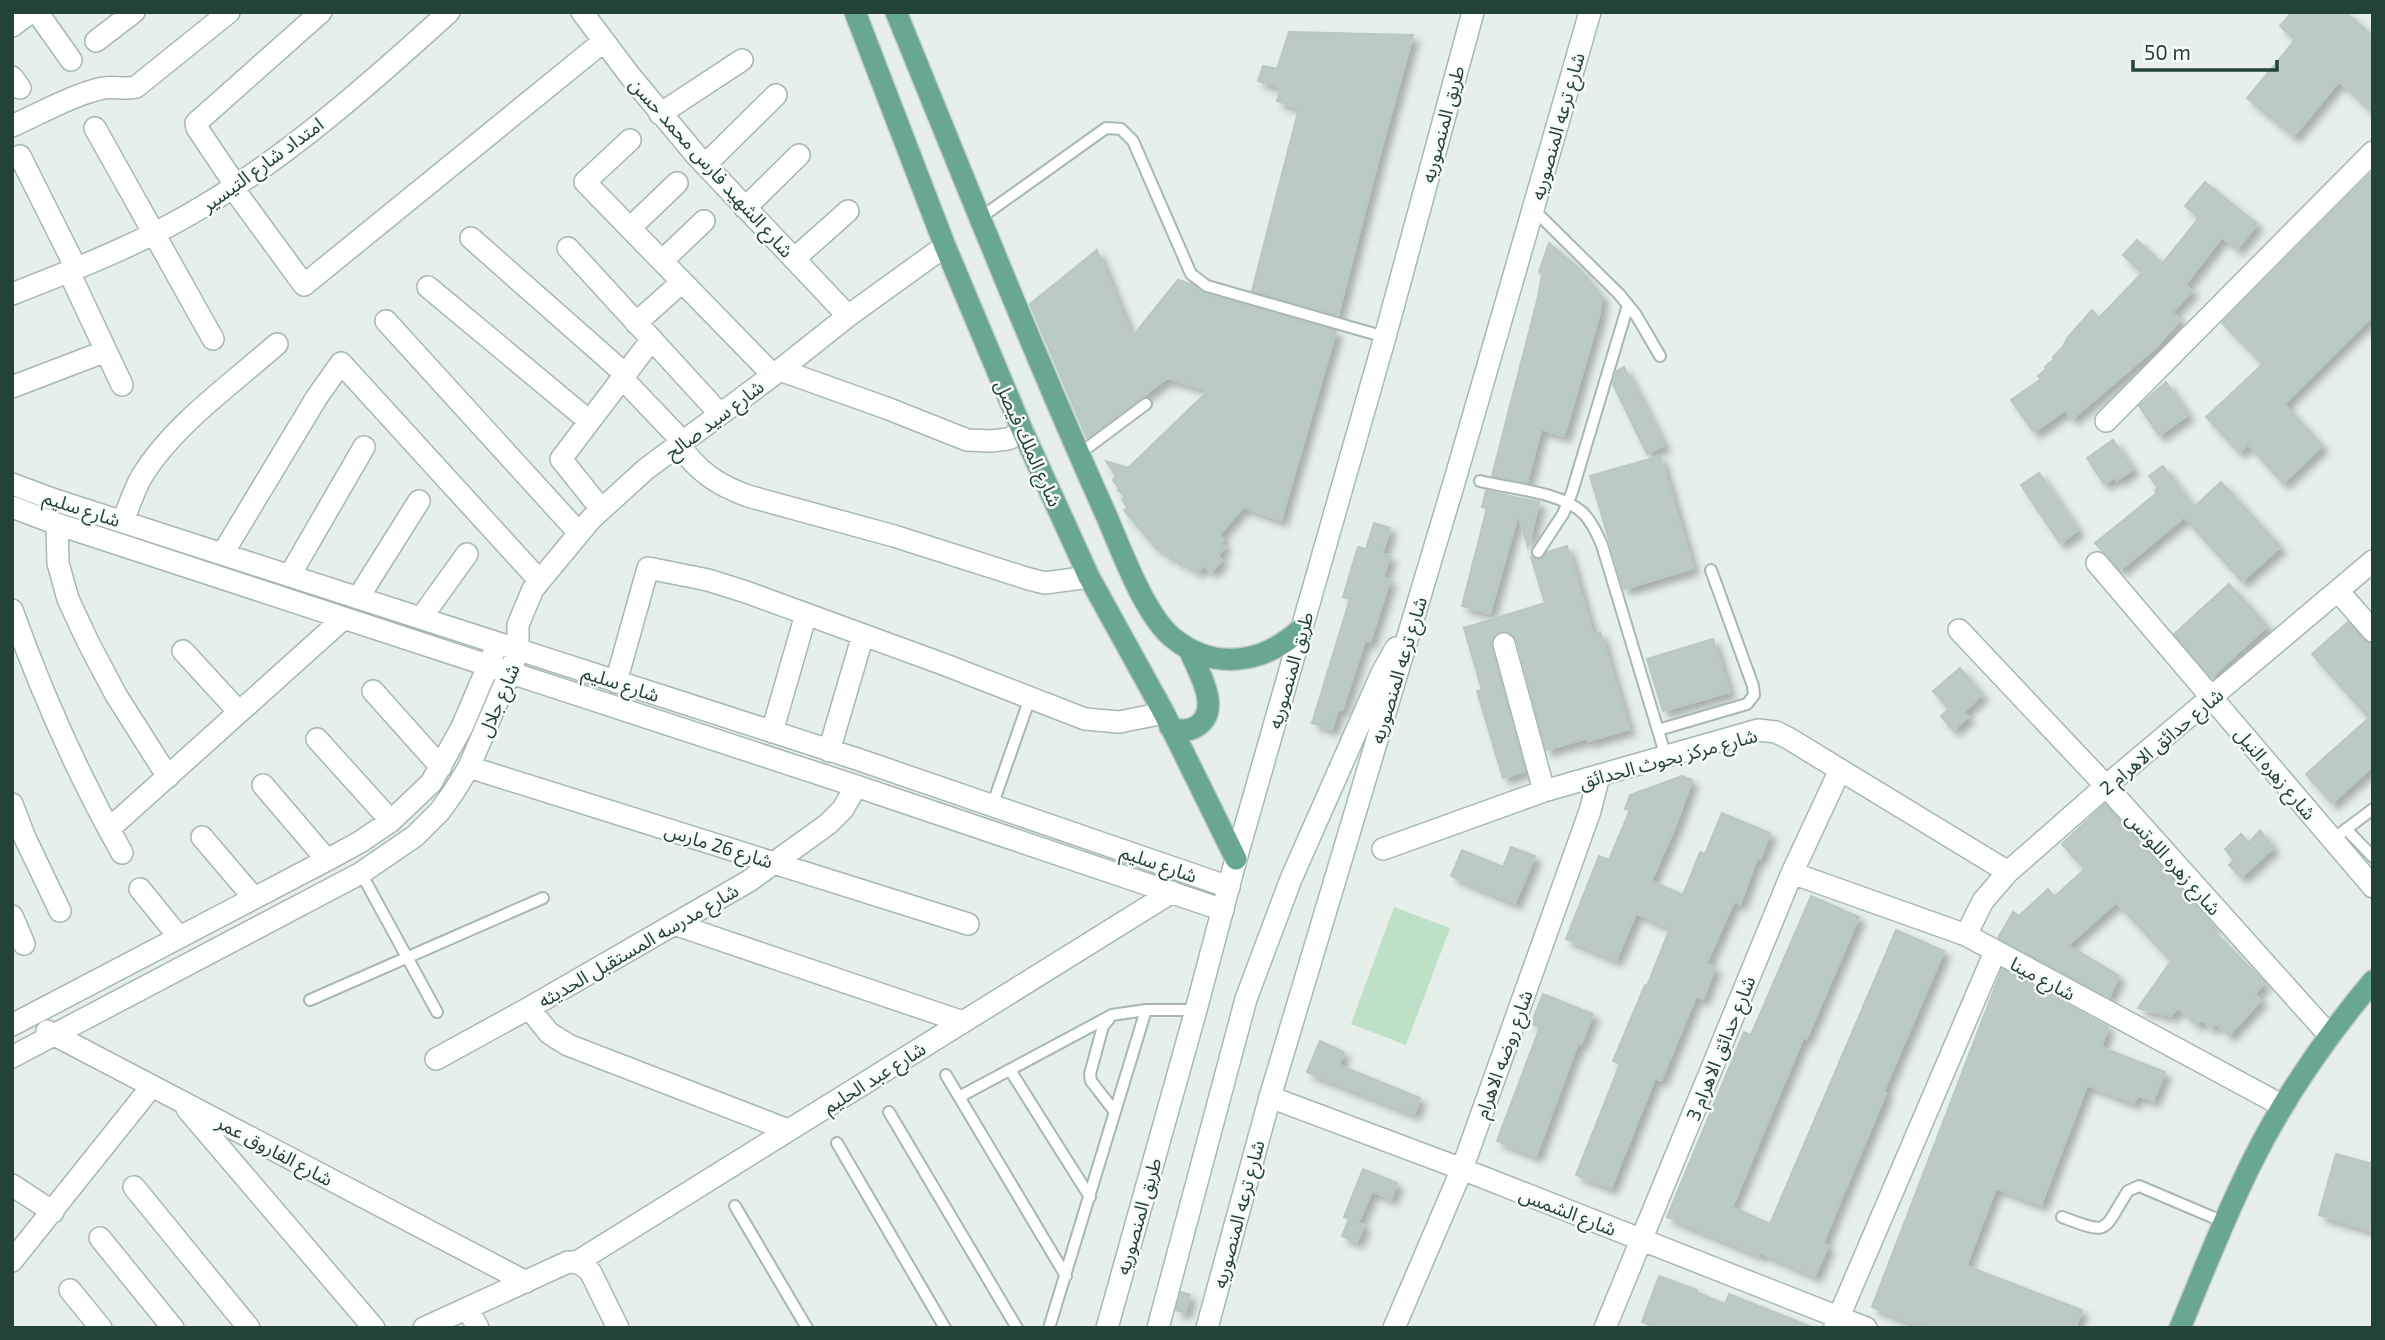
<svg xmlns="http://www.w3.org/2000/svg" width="2385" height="1340" viewBox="0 0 2385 1340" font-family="'Exo 2','Noto Sans Arabic',sans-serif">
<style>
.green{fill:#bee0c6}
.building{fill:#bbcac3;stroke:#b7c9c1;stroke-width:2;filter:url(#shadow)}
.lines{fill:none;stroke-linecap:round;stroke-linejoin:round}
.lane-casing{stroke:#a8b8b1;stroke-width:14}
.street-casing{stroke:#a8b8b1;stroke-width:24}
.secondary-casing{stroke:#a3bbb2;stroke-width:24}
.primary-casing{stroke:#c1cac7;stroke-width:24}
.lane{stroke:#fff;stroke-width:10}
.street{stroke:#fff;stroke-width:21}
.secondary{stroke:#fff;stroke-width:21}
.primary{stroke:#69a693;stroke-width:21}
.labels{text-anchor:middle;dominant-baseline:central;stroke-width:5;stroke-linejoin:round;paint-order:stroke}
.street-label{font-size:19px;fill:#234238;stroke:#f7fbf9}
</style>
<defs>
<filter id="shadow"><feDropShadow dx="6" dy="6" stdDeviation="3.5" flood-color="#0004"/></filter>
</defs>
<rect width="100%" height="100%" fill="#e6efea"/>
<path class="green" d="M1394,907L1450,928L1406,1045L1351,1024Z"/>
<path class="building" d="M2292,12H2346L2373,37V113L2339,81L2294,136L2247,98L2295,40L2280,26Z
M1289,32L1413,35L1379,157L1338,315L1252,291L1299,108L1277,101L1281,87L1258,81L1263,66L1277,69Z
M2373,171V315L2284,404L2322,446L2283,483L2248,444L2239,452L2206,417L2263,364L2222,323Z
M2205,182L2257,224L2237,249L2222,237L2185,285L2192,291L2172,312L2180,320L2156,347L2072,419L2065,410L2034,432L2011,400L2041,379L2038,376L2046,369L2045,367L2054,359L2053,357L2062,348L2068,337L2092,310L2099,318L2142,273L2123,255L2137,240L2162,264L2199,218L2185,206Z
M1549,243L1579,269L1602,297L1599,316L1564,436L1541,429L1527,482L1492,476L1538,297L1542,275L1539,272Z
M1097,250L1132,337L1178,280L1191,284L1205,294L1336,331L1281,520L1243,507L1219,535L1223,539L1220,543L1225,547L1217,556L1222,560L1211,572L1204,565L1197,572L1190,565L1186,567L1181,559L1177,562L1171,554L1166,556L1160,546L1157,549L1124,510L1128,508L1122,499L1125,497L1118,490L1119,488L1113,480L1116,476L1106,461L1128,468L1209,390L1167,378L1087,438L1030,304Z
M1624,367L1664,445L1647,454L1613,384L1617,371Z
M2166,382L2188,415L2159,435L2139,406Z
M2113,440L2133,469L2117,480L2115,477L2104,484L2087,458Z
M1660,456L1693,568L1624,589L1590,476Z
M2163,466L2194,507L2221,482L2280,547L2242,581L2184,517L2120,570L2095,543L2157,493L2155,491L2158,488L2149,476Z
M2039,473L2078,530L2060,543L2021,485Z
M1486,491L1539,502L1528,547L1518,514L1490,613L1462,606L1487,508L1482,507Z
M1374,523L1390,528L1382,554L1390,556L1383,578L1390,580L1370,642L1365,640L1342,710L1338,709L1332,729L1312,723L1350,599L1343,597L1358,547L1366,549Z
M1567,546L1593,635L1600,632L1629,729L1588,741L1587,738L1546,750L1517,641L1508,632H1500L1492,640L1491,647L1525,771L1503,778L1477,691L1482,690L1464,628L1545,603L1531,557L1541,559L1547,552Z
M2229,584L2267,626L2211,677L2174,634Z
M2348,622L2364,640L2373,644V766L2332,803L2306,774L2369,718L2312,654Z
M1713,639L1729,692L1663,711L1647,659Z
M1960,668L1982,695L1963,712L1968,717L1953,730L1941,716L1949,709L1933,691Z
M1682,776L1692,780L1675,827L1651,881L1683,895L1700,852L1705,854L1722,813L1770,833L1760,859L1757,858L1740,904L1734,901L1706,964L1715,967L1703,999L1696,996L1661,1080L1655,1078L1611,1188L1576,1175L1620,1064L1613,1061L1645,985L1647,986L1670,928L1636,913L1616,960L1566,939L1599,856L1609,860L1630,810L1625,809L1630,795Z
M2105,804L2212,924L2209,927L2265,983L2254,994L2261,1000L2229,1035L2216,1023L2211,1028L2202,1019L2197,1025L2178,1007L2171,1016L2138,1008L2171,961L2116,902L2068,945L2119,976L2109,997L1998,938L2013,912L2019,916L2048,889L2054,897L2085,869L2062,844Z
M2260,830L2273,848L2241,877L2229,865L2234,860L2225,849L2241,834L2249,843Z
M1511,847L1535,856L1515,903L1451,876L1462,850L1503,867Z
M1811,896L1859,917L1806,1039L1803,1038L1732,1207L1770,1224L1896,930L1944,951L1883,1092L1886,1093L1839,1204L1823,1243L1828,1246L1815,1276L1760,1252L1759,1255L1667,1217L1744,1032L1751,1035Z
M2002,969L2108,1027L2101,1047L2165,1072L2153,1101L2137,1095L2134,1103L2087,1085L2041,1205L1996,1188L1966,1266L2082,1310L2075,1328H1925L1872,1307Z
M1543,994L1593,1014L1581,1044L1578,1043L1536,1156L1497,1141L1540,1027L1531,1024Z
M1320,1041L1344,1052L1339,1065L1420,1098L1414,1114L1307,1072Z
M2336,1154L2373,1164V1231L2319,1215Z
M1363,1169L1397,1183L1391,1199L1372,1191L1358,1223L1364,1225L1357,1242L1342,1236L1349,1219L1344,1217Z
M1659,1276L1697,1290L1696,1292L1725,1304L1729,1294L1814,1328H1657L1642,1322Z
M1181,1292L1190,1295L1185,1313L1176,1310Z"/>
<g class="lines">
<defs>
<path id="lane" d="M1533,209L1619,294L1636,315L1660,356
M980,218L1106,128L1121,129L1133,141L1191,274L1207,286L1385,337
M1079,454L1146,404
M1480,481C1510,489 1559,491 1583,513C1592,522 1597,533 1602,545L1666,757
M1538,552L1563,514L1572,492L1628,305
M1658,730L1747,704L1754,695L1753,686L1711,570
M992,806L1030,698
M2346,829L2373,857
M2333,839L2373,809
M361,873L437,1012
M310,1000L543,898
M1109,1019L1103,1026L1090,1074L1091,1081L1115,1112
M1010,1070L1090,1197
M946,1075L1066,1276
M959,1097L1112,1015L1146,1010
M889,1112L1017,1328
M837,1143L945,1328
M735,1206L807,1328
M2062,1217C2112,1236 2102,1231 2128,1191L2139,1186L2224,1222
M1049,1328L1146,1010H1196"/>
<path id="street" d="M37,12L71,60
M582,12L631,77L696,155L848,316
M12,26L31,12
M96,41L134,12
M12,77L20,88
M660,114L742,60
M12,126C41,113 72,95 103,88C115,86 124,90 136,87L229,12
M95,128L213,339
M630,140L585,182L773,375
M20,156L76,268
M705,165L776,95
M236,186L197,128L196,123L321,12
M233,188L304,285L604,41
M745,208L799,155
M630,228L677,183
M471,238L625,374
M568,248L720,414
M794,259L848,211
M662,261L704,221
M69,272L122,385
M428,287L589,421
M12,294C76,269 143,243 202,207C291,154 372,82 449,12
M386,321L579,533
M636,323L682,282
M780,370L889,409L967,440L991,441L1008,439L1023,432
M622,378L683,442
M12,387L106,351
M2106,421L2373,152
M679,445C698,471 717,485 748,496L894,536L1029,579L1045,583L1089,577
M12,484L55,500L857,759L1229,887
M12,507L57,524L856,786L1223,910
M601,509L561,459L652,339
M123,521C129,506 134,490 142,476C174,424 232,384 277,344
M57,524L58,563L68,599L88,642L116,695L168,777
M223,553L317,397L341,363L539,580
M2097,563L2373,887
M290,575L364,447
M2338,591L2373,631
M358,598L419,501
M12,610C42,694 78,775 122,853
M421,618L467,554
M1959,630L2106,786L2330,1036
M1504,644L1544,791
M183,651L239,712
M616,682L648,568L708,580L746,592L943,664L1085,719L1119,722L1164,713
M373,691L441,767
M772,732L806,614
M317,739L391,821
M829,751L863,635
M469,767L968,924
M263,785L327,860
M12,804L25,838L60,911
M109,829L344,618
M202,837L254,898
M1383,849L1544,791L1758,730L1776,732L1788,738L2008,872
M1792,873L1966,935L2283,1106
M140,889L179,937
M12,916L24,944
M674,924L963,1022
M1966,935L1983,901L2008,872L2106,786L2373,561
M529,1008L549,1033L568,1045L788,1130
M12,1025L327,860L360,842L391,821L431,783L462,727L494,652
M47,1031L526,1282
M12,1057L361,873L415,836L440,811L453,793L469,767L510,672L518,650V625L533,589L591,519L646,469L780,370L848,316L945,246
M436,1059L529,1008L749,881L828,824L843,809L856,786
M1270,1097L1462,1169L1866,1328
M187,1109L374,1328
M12,1185L53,1212
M134,1187L249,1328
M100,1238L173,1328
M12,1261L152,1086
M577,1262L1172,892
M70,1290L101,1328
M468,1309L478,1328
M1835,1326L1995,952
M424,1328L568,1262C579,1262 584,1265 591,1273L618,1328
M1394,1328L1462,1169L1590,811L1599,776
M1605,1328L1792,873L1840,770"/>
<path id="secondary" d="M1107,1328L1196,1010L1236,859L1385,337L1473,12
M1158,1328L1246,999L1291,879L1382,673L1396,648
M1207,1328L1270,1097L1456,476L1590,12"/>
<path id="primary" d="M855,12L945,246L1023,432L1089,577L1164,713L1236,859
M896,12C964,178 1030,345 1103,508C1119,543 1143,614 1173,638C1215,672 1265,663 1302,628
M1170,727C1179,731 1188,732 1197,726C1223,709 1197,670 1189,649
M2180,1328C2203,1273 2224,1218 2251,1164C2283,1099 2326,1037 2373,981"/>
</defs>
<use href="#lane" class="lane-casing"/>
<use href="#street" class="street-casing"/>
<use href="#secondary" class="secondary-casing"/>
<use href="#primary" class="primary-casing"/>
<use href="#lane" class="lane"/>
<use href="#street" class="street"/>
<use href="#secondary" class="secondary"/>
<use href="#primary" class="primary"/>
</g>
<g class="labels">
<g class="street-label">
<text transform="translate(1442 124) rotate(-75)">طريق المنصوريه</text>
<text transform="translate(1557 126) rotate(-74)">شارع ترعه المنصوريه</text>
<text transform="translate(262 164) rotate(-36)">امتداد شارع التيسير</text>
<text transform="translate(712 167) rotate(48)">شارع الشهيد فارس محمد حسن</text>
<text transform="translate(714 419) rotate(-37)">شارع سيد صالح</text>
<text transform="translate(1029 443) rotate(66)">شارع الملك فيصل</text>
<text transform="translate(82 508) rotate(18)">شارع سليم</text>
<text transform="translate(1290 670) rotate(-74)">طريق المنصوريه</text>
<text transform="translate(1398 670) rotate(-73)">شارع ترعه المنصوريه</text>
<text transform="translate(621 683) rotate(18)">شارع سليم</text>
<text transform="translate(498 700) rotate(-67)">شارع جلال</text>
<text transform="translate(2161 741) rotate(-40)">شارع حدائق الاهرام 2</text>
<text transform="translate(1668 758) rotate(-15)">شارع مركز بحوث الحدائق</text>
<text transform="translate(2276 773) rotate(50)">شارع زهره النيل</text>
<text transform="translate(719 845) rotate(17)">شارع 26 مارس</text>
<text transform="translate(1159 863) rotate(19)">شارع سليم</text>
<text transform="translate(2174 863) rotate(48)">شارع زهره اللوتس</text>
<text transform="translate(638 945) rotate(-30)">شارع مدرسه المستقبل الحديثه</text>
<text transform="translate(2043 978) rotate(28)">شارع مينا</text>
<text transform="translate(1720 1048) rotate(-68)">شارع حدائق الاهرام 3</text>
<text transform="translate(1503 1054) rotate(-70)">شارع روضه الاهرام</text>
<text transform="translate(874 1077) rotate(-32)">شارع عبد الحليم</text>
<text transform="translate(275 1150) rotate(28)">شارع الفاروق عمر</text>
<text transform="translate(1568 1211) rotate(21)">شارع الشمس</text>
<text transform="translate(1238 1214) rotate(-75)">شارع ترعه المنصوريه</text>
<text transform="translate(1138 1216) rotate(-74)">طريق المنصوريه</text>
</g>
</g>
<rect width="2385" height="1340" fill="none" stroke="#234238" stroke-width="28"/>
<path d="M2133 60v10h144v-10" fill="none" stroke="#234238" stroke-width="3.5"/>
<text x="2144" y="60" font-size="21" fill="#234238" stroke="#f7fbf9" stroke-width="5" paint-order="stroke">50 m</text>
</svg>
